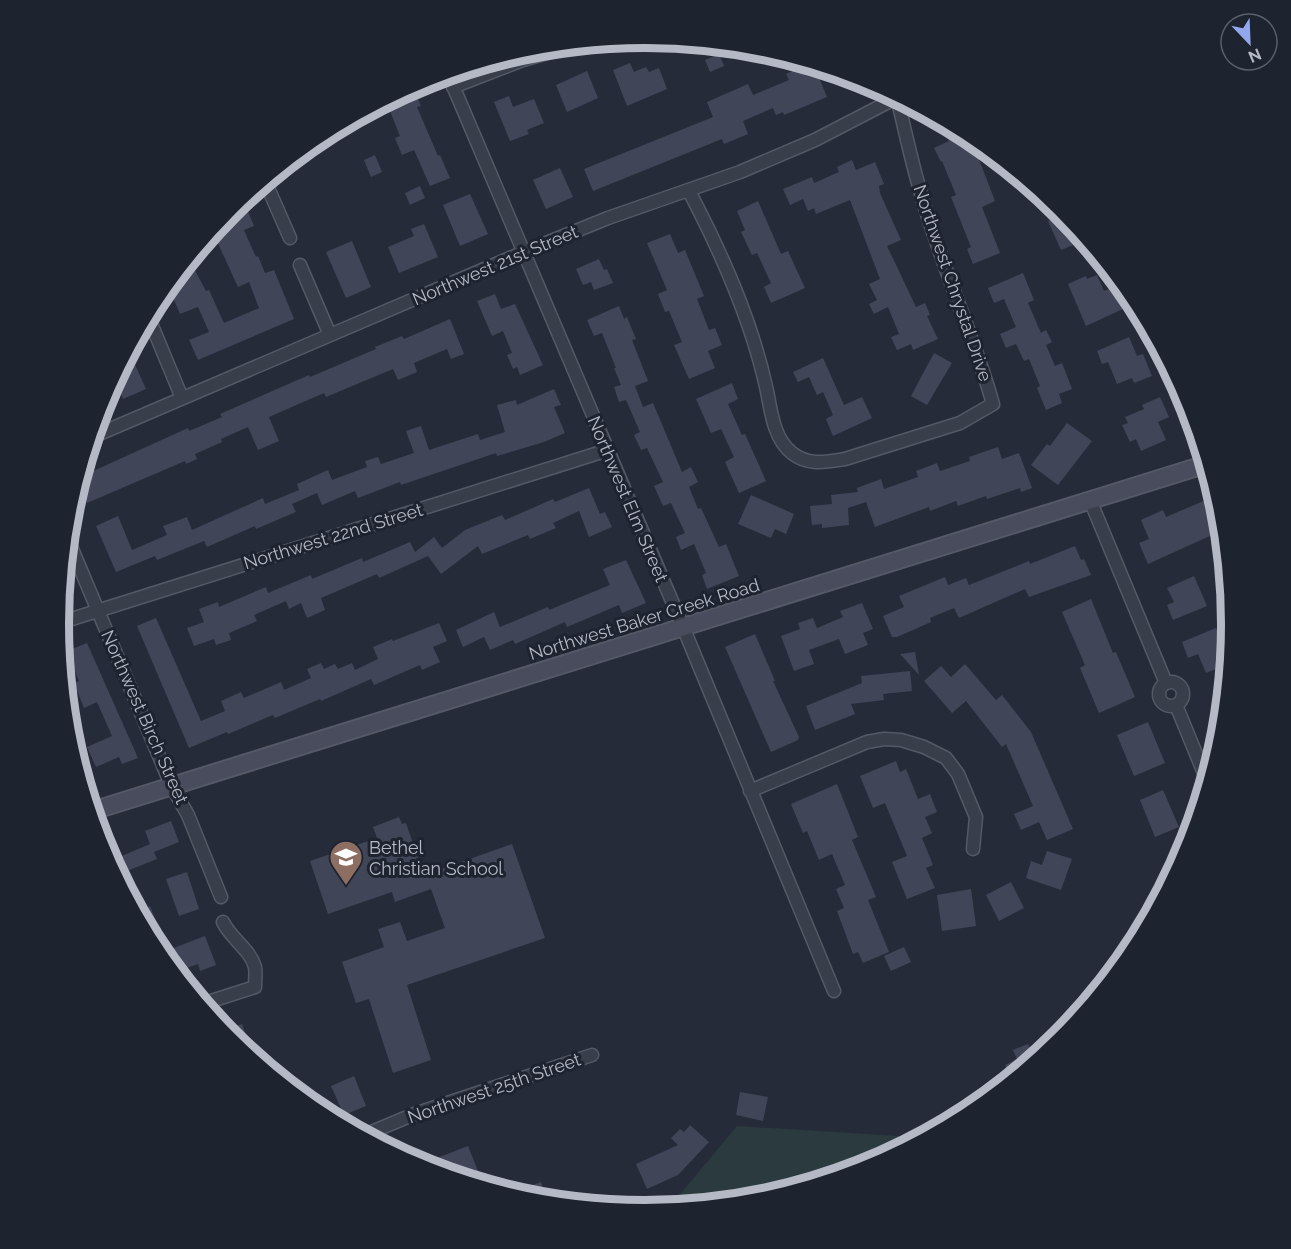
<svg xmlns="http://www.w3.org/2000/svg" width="1291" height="1249" viewBox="0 0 1291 1249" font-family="Raleway,sans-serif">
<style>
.green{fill:#2b3a3f}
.building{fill:#404657}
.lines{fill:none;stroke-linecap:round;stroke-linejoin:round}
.street-casing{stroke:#545966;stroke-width:15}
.secondary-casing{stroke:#545966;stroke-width:20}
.street{stroke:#393e4b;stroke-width:12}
.secondary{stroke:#484c5d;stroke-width:16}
.labels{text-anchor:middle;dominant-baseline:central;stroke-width:6;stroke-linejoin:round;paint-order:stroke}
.street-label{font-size:18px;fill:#b5b9c6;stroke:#1e2330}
.poi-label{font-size:18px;fill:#b5b9c6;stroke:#1e2330;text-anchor:start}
.rim{fill:none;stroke:#b5b9c6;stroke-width:8}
</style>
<rect width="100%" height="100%" fill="#262b3a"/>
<path class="green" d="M737,1126L914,1137L920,1140L870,1167L760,1200L668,1209Z"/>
<path class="building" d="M719,54L724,66L710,72L705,60Z
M630,63L634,72L646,67L649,72L659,68L667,89L627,106L613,70Z
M800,68L803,74L815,68L827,97L784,115L783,112L776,115L773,108L743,121L748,134L724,144L722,139L593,191L584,169L713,117L707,102L748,84L753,95L789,80L786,74Z
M587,71L598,98L567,112L556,85Z
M414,89L421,106L417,107L438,156L440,155L450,178L430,186L414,150L402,155L395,138L400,136L386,101L406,90L407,92Z
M509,96L513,107L534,99L544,123L527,130L529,134L510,141L494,102Z
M939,119L970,136L995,201L982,207L1000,253L973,264L967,249L971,247L951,197L956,195L942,161L941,162L934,148L949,141Z
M375,155L382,172L371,177L364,160Z
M852,160L856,170L875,162L884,184L879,186L880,193L901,240L887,246L916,307L925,303L930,315L927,316L938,339L913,350L911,344L897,350L891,337L899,334L888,307L874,314L869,304L877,300L869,284L880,279L850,200L816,214L814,208L808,211L803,199L790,205L783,189L812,177L814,183L839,172L837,167Z
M560,168L573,197L546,209L533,180Z
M420,186L425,198L410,205L405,193Z
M470,194L488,234L460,246L443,205Z
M243,199L254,226L244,230L256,257L258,256L265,273L274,270L294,319L198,360L189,340L209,332L198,307L180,314L168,286L189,259L206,291L209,290L224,323L259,308L249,282L238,287L216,239L225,235L220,223L231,209Z
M758,201L781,254L788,251L805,288L771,303L764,287L771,283L757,253L752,255L741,232L745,230L737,211Z
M1064,214L1078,231L1083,241L1061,250L1048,221Z
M424,224L438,257L399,273L388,247L414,236L411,229Z
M670,234L678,253L685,250L704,296L697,299L709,330L715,328L722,345L708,351L715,368L689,379L674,345L682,342L669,311L665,312L658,294L667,290L647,243Z
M352,241L371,287L346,298L326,252Z
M599,259L604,270L607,269L613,283L594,290L591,282L583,285L576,269Z
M1023,273L1034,300L1028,303L1041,333L1046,330L1052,342L1046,345L1055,366L1062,363L1072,389L1059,394L1062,403L1046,410L1037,388L1040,386L1029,359L1024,361L1016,344L1006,348L1000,334L1016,327L1004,299L994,303L988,288Z
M1097,275L1104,291L1114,287L1123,309L1086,326L1068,284L1086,276L1087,279Z
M495,294L501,309L515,304L543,365L520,375L517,367L513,369L507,355L512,353L503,331L492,336L477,301Z
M619,306L624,319L627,317L636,339L632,340L648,381L635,386L643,407L653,403L682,472L691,467L698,482L689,487L698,509L701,508L719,547L726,544L739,576L707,589L702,575L706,573L694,544L681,550L676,537L685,533L671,503L663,506L654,486L663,482L647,448L641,450L634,435L640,432L626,400L619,402L614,387L621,385L614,368H616L602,333L594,336L587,320Z
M450,319L464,354L451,359L447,349L414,363L417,372L398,380L393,369L326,397L324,393L269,417L279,441L258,450L248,427L221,439L222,442L195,454L197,459L186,464L185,461L87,503L78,483L80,477L188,428L189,431L222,417L220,414L309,375L310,377L376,349L375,347L402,336L404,339Z
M1129,337L1137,356L1143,354L1152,376L1134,383L1132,378L1117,384L1108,362L1102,364L1097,351Z
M129,351L146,389L123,399L115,378Z
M934,353L952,363L927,405L911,396Z
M823,358L844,405L862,397L872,418L833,436L826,419L833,415L823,392L817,395L809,377L798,382L793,372Z
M732,383L738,399L728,404L742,435L745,434L766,481L739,493L725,462L734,457L721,429L711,433L696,399Z
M554,389L561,405L554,407L565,433L544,442L497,456L496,453L401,485L400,482L358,498L355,491L322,505L317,493L292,504L296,512L256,529L255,526L207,547L204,541L157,560L155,556L116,572L96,526L118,516L132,550L167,535L163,526L187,517L192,530L263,498L265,504L299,490L297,484L328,470L332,480L367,467L365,461L378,457L381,464L414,453L406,431L421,426L429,450L478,434L480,440L505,432L497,405L516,400L517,405Z
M1160,397L1169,417L1158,422L1166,440L1141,451L1136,439L1130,442L1122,425L1128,423L1125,417L1144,409L1142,405Z
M1067,423L1092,441L1058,485L1031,465L1047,444L1050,446Z
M998,447L1002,459L1019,453L1032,488L1021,492L1020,488L987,499L986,496L958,506L956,501L930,511L929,507L875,527L866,502L848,508L849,525L822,528V524L812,525L810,506L832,504L831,495L858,492L857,488L881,479L884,489L918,477L916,471L937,463L940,471L970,461L969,457Z
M589,488L600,514L605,512L612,527L589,537L579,511L553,523L556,528L530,539L528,535L482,554L478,546L441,574L428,556L379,578L377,574L321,598L325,610L307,618L301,603L289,609L286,601L254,615L257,621L229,633L231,640L216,645L214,639L194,646L187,628L204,622L199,609L218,602L219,607L266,587L268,593L311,575L312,579L362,558L363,562L410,542L415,552L434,537L442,548L465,530L502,515L505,520L553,499L555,502Z
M751,495L794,514L786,534L775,529L771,538L738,524Z
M1213,497L1222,518L1223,530L1148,564L1139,543L1149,539L1141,520L1163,510L1166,517Z
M1075,546L1081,560L1084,559L1091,575L1029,597L1025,589L959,618L954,608L930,618L931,622L897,637H892L883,616L904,607L899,596L945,577L948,585L966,578L969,585L1029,561L1030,564Z
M626,560L646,603L622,613L619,605L567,627L565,622L515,644L513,640L490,650L484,637L463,647L456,630L494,612L500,627L548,607L549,610L610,585L603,569Z
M1194,576L1207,606L1173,620L1167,605L1174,602L1167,588Z
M1091,599L1113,653L1116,652L1135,697L1099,713L1080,668L1085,665L1062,612Z
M862,603L873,629L863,633L868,645L845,654L839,639L809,650L814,664L794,671L781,636L800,629L798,623L813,618L817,628L843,617L840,611Z
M156,618L201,721L225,711L221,701L241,692L244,698L281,682L284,690L311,678L307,669L321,663L324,669L335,664L338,669L352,663L355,670L378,659L373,647L392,639L393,641L439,623L447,641L433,647L440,662L422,670L420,665L374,685L371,679L321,701L320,699L275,718L273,715L228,734L227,732L189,748L137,626Z
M1216,628L1229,659V664L1206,673L1198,654L1188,658L1182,642Z
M755,634L775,681H773L799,737L798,740L771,752L725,647Z
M87,643L138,758L122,764L119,757L96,767L87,747L112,736L97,702L84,708L74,683L79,681L67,651Z
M915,652L919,675L900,654Z
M965,664L996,700L1002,695L1031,732L1073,829L1047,840L1039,822L1021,830L1014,814L1033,806L1006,744L1002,747L966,701L952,713L924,681L941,666L951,677Z
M910,671L912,691L883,694L884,700L851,704L855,714L815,730L806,706L862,683L861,676Z
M1148,722L1165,763L1134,776L1117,735Z
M896,761L900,772L906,769L918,799L930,794L937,812L925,817L932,833L922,838L933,865L926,868L935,888L907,899L892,862L907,856L885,803L873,808L860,776Z
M837,784L858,837L852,840L876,897L868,900L889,952L863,963L858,952L853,954L837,911L844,908L836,889L845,885L832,854L819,860L807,831L803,833L791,804Z
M1163,790L1179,827L1155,837L1140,800Z
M399,817L402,824L406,823L424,875L512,844L545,938L407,985L431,1060L393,1073L369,999L356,1003L342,962L384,947L378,929L400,922L407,941L445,928L431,889L395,902L392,892L328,914L310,861L377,838L373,827Z
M171,821L179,842L154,852L157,859L117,875L110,861L150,844L145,831Z
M1047,851L1072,859L1061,890L1026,878L1031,861L1042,865Z
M187,872L199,909L179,916L166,879Z
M1011,882L1024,908L999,921L986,895Z
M971,889L976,926L942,931L937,895Z
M150,906L156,921L144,926L137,912Z
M205,936L216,965L200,971L198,964L179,971L171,949Z
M904,947L911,962L891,971L884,956Z
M242,1024L254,1059L230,1039L223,1030Z
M1028,1044L1035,1061L1011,1080L1005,1065L1017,1059L1013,1050Z
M354,1076L366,1106L344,1115L331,1086Z
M740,1092L768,1097L763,1121L736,1115Z
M690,1125L709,1142L678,1175L647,1189L636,1164L678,1145L671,1138L680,1129L684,1132Z
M468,1146L480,1176L467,1181L432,1170L429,1161Z
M541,1182L546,1197L535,1201L509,1194Z"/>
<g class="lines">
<defs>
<path id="street" d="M448,74L683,627L834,991
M453,87L523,60L578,44
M265,181L290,238
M689,191C722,254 752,321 767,391C771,412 774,439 792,453C808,466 826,462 845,459L960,423L993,404C977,347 953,292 934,235C918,190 908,144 897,97
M300,265L330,335
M148,316L182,398
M92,437L524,252L608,218L740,172L815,140L898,97
M1090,500L1166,683
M67,537L172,787L188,815L221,897
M59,623L608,450
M1159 694a12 12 0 1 1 24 0a12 12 0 1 1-24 0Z
M1176,705L1208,783
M750,791L867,742L884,739L901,740L924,747L946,758L958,774L976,817L973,849
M202,1004L255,987C255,981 256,973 255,967C250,949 231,939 223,922
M362,1136L417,1113L592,1055"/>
<path id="secondary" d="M92,811L1207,464"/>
</defs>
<use href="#street" class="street-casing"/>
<use href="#secondary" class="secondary-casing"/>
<use href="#street" class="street"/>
<use href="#secondary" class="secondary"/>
</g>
<defs>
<symbol id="school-pin" viewBox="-11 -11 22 30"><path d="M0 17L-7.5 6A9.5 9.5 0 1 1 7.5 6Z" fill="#8d6e63" stroke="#1e2330"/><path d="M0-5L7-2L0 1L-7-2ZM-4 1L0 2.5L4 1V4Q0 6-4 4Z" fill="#fff"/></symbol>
</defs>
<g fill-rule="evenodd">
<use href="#school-pin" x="327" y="838" width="38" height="52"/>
</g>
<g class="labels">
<g class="street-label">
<text transform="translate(495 265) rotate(-23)">Northwest 21st Street</text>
<text transform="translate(953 283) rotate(71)">Northwest Chrystal Drive</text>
<text transform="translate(628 499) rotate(67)">Northwest Elm Street</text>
<text transform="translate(333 536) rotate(-17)">Northwest 22nd Street</text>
<text transform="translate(644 619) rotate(-17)">Northwest Baker Creek Road</text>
<text transform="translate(145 717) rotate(66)">Northwest Birch Street</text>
<text transform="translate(494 1088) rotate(-19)">Northwest 25th Street</text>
</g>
<g class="poi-label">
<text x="369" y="847">Bethel<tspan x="369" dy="21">Christian School</tspan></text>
</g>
</g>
<path d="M0 0H1291V1249H0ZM69 624a576 576 0 1 1 1152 0a576 576 0 1 1-1152 0Z" fill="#1e2330" fill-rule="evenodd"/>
<path class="rim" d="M69 624a576 576 0 1 1 1152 0a576 576 0 1 1-1152 0Z"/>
<g transform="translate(1249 42) rotate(157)"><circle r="28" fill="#1e2330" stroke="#5a5f6c" stroke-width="1.5"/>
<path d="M0-4.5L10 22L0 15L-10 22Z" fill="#93a7ed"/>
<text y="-9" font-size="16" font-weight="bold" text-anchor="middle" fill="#b5b9c6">N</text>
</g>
</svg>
